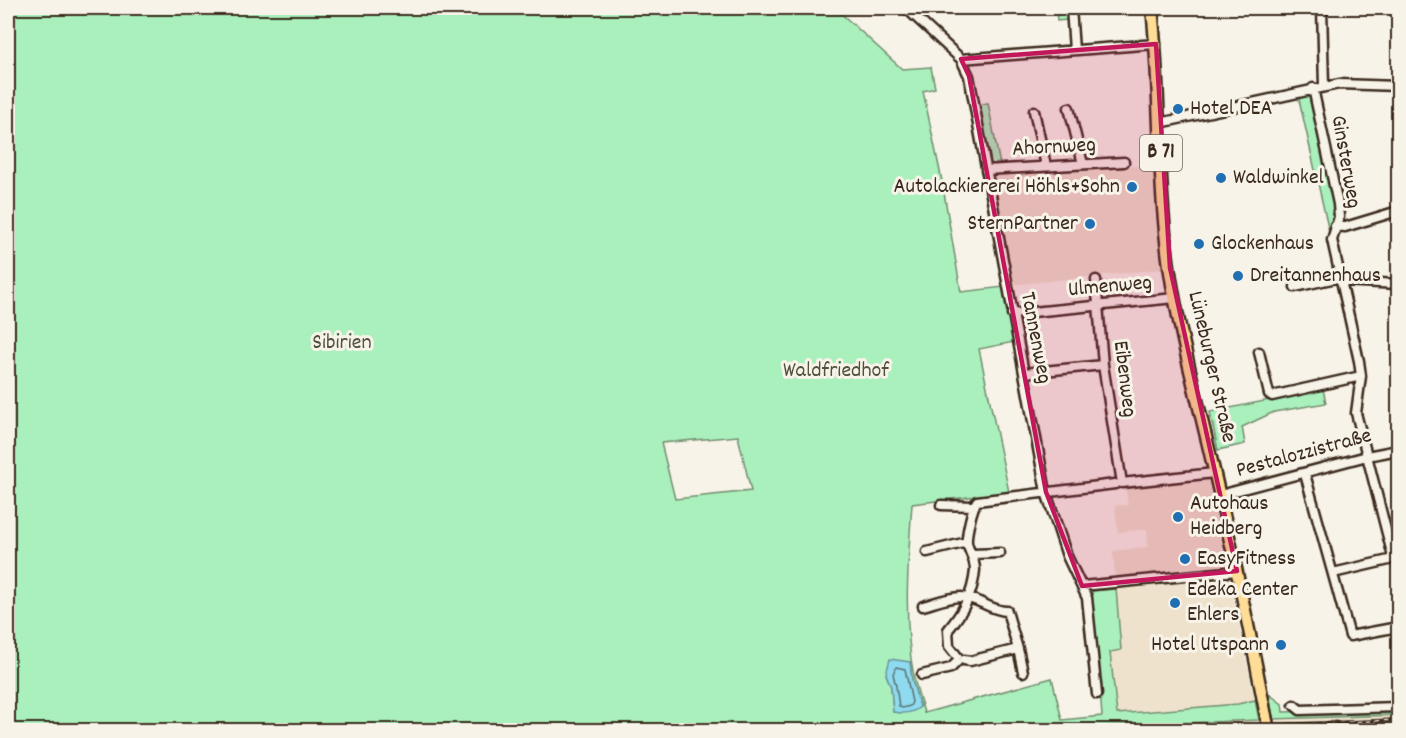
<svg xmlns="http://www.w3.org/2000/svg" width="1406" height="738" viewBox="0 0 1406 738" font-family="Dekko,sans-serif">
<style>
.built{fill:#eee2cc}
.green{fill:#aaf0bd;stroke:#728d6e;stroke-width:1.5;fill-rule:evenodd}
.water{fill:#8edaee;stroke:#6d949b;stroke-width:1.5}
.lines{fill:none;stroke-linecap:round;stroke-linejoin:round}
.shore{stroke:#5c7071;stroke-width:1.5}
.minor-casing{stroke:#3b2a1e;stroke-width:13}
.major-casing{stroke:#3b2a1e;stroke-width:15}
.minor{stroke:#f7f3e8;stroke-width:8}
.major{stroke:#ffdd96;stroke-width:10}
.rail-casing{stroke:#3b2a1e;stroke-width:4}
.rail{stroke:#f7f3e8;stroke-width:1.5;stroke-dasharray:4.5;stroke-linecap:butt}
.major-bridge-casing{stroke:#3b2a1e;stroke-width:15;stroke-linecap:butt}
.major-bridge{stroke:#ffdd96;stroke-width:10}
.marked{fill:#c2185b;fill-opacity:0.2;stroke:#c2185b;stroke-width:4.5;stroke-linejoin:round}
.poi-dot{fill:#1f6fb2;stroke:#f7f3e8;stroke-width:2}
.labels{text-anchor:middle;dominant-baseline:central;stroke-width:6;stroke-linejoin:round;paint-order:stroke}
.shield{fill:#f7f3e8;stroke:#73665b;stroke-width:1.5}
.shield-label{font-size:21px;font-weight:bold;fill:#3b2a1e}
.poi-label{font-size:22px;fill:#3b2a1e;stroke:#f7f3e8;text-anchor:start}
.street-label{font-size:22px;fill:#3b2a1e;stroke:#f7f3e8}
.park-label{font-size:22px;fill:#51523e;stroke:#f7f3e8}
</style>
<rect width="100%" height="100%" fill="#f7f3e8"/>
<filter id="ink" filterUnits="userSpaceOnUse"><feTurbulence type="fractalNoise" baseFrequency=".0167" numOctaves="2"/><feDisplacementMap in="SourceGraphic" scale="12" xChannelSelector="R" yChannelSelector="G"/><feConvolveMatrix kernelMatrix="1 2 1 2 8 2 1 2 1" color-interpolation-filters="sRGB"/></filter>
<g filter="url(#ink)">
<path class="built" d="M1155,165L1159,249L1163,269L1008,285L989,173Z
M1207,475L1255,700L1238,704L1117,715L1110,651L1121,650L1113,551L1148,547L1147,529L1118,532L1115,506L1128,505L1125,484Z
M1398,715V722L1216,730H1108L1110,727Z"/>
<path class="green" d="M8,8H835L902,69L931,67L935,88L923,91L942,181L961,292L1004,287L1014,342L979,349L1009,492L912,504C908,562 903,620 914,677C916,689 921,701 924,713L1052,678L1062,720L1102,716L1092,591L1116,589L1121,650L1110,652L1117,714L1238,704L1255,700L1259,720L1012,730H8ZM738,436L751,491L675,499L661,443ZM910,662L912,680L920,707L893,712L891,687L886,674Z
M1056,8H1066L1067,20L1057,21Z
M1307,93L1312,95L1337,210L1329,232L1298,95Z
M988,103L1000,165L989,166L978,105Z
M1323,389L1326,403L1274,412L1242,427L1245,444L1218,450L1210,412Z
M1269,694L1282,704L1283,712L1398,708V715L1273,719Z
M1398,722V730H1274V727Z"/>
<path class="water" d="M890,659L910,662L912,680L920,707C912,714 903,714 893,712L891,687L886,674Z"/>
<g class="lines">
<path class="shore" d="M896,667L905,669L912,702L910,706L902,708L899,706L896,686L893,674Z"/>
<defs>
<path id="minor" d="M906,8L961,59L969,76L1046,492L1067,556L1087,598L1097,694
M1071,8L1074,50
M1322,8L1324,86
M961,59L1156,44
M1313,88L1338,204L1339,217L1332,240L1359,361L1361,376L1356,413L1392,553V558L1389,560L1333,573
M1069,108L1083,164
M1034,111L1046,166
M1160,123L1339,84L1398,86
M986,170L1124,162
M1335,226L1345,227L1398,211
M1096,280L1103,365L1122,483L1214,473
M1342,281L1398,284
M1295,287L1341,277
M1012,314L1175,298
M1259,352L1269,394L1272,396L1361,376
M1024,373L1103,365
M1305,474L1350,636L1398,627
M1220,495L1367,456L1398,450
M941,505L973,506
M927,552L967,542
M973,554L1000,553
M1082,586L1237,571
M923,606C934,603 949,597 961,597C978,597 990,611 1007,611L1018,649L970,661L964,660
M1018,649L1023,672
M957,656L949,646L948,630C963,612 973,594 975,570C975,559 969,552 967,543C966,535 972,508 977,501L1115,484
M922,675L951,668L957,662
M1294,705L1300,710L1398,707"/>
<path id="major" d="M1152,8C1161,93 1157,181 1169,266C1179,333 1197,397 1212,462C1232,547 1250,631 1266,716"/>
</defs>
<use href="#minor" class="minor-casing"/>
<use href="#major" class="major-casing"/>
<use href="#minor" class="minor"/>
<use href="#major" class="major"/>
<defs>
<path id="rail" d="M1168,730L1398,720"/>
</defs>
<use href="#rail" class="rail-casing"/>
<use href="#rail" class="rail"/>
<defs>
<path id="major-bridge" d="M1266,716L1269,730"/>
</defs>
<use href="#major-bridge" class="major-bridge-casing"/>
<use href="#major-bridge" class="major-bridge"/>
</g>
</g>
<path class="marked" d="M1156,44L1170,268L1237,571L1082,586L1046,492L969,76L961,59Z"/>
<g class="poi-dot">
<circle cx="1178" cy="109" r="6"/>
<circle cx="1221" cy="178" r="6"/>
<circle cx="1132" cy="187" r="6"/>
<circle cx="1090" cy="224" r="6"/>
<circle cx="1199" cy="244" r="6"/>
<circle cx="1238" cy="276" r="6"/>
<circle cx="1178" cy="517" r="6"/>
<circle cx="1185" cy="559" r="6"/>
<circle cx="1175" cy="603" r="6"/>
<circle cx="1281" cy="645" r="6"/>
</g>
<g class="labels">
<rect class="shield" x="1140" y="135" width="42" height="36" rx="4.5"/>
<g class="shield-label">
<text x="1161" y="153">B 71</text>
</g>
<g class="poi-label">
<text x="1190" y="109">Hotel DEA</text>
<text x="1233" y="178">Waldwinkel</text>
<text x="1120" y="187" text-anchor="end">Autolackiererei Höhls+Sohn</text>
<text x="1078" y="224" text-anchor="end">SternPartner</text>
<text x="1211" y="244">Glockenhaus</text>
<text x="1250" y="276">Dreitannenhaus</text>
<text x="1190" y="504">Autohaus<tspan x="1190" dy="25">Heidberg</tspan></text>
<text x="1197" y="559">EasyFitness</text>
<text x="1187" y="590">Edeka Center<tspan x="1187" dy="25">Ehlers</tspan></text>
<text x="1269" y="645" text-anchor="end">Hotel Utspann</text>
</g>
<g class="street-label">
<text transform="translate(1054 148) rotate(-3)">Ahornweg</text>
<text transform="translate(1345 162) rotate(80)">Ginsterweg</text>
<text transform="translate(1110 287) rotate(-5)">Ulmenweg</text>
<text transform="translate(1035 338) rotate(79)">Tannenweg</text>
<text transform="translate(1211 367) rotate(77)">Lüneburger Straße</text>
<text transform="translate(1124 379) rotate(83)">Eibenweg</text>
<text transform="translate(1304 454) rotate(-15)">Pestalozzistraße</text>
</g>
<g class="park-label">
<text x="342" y="343">Sibirien</text>
<text x="836" y="371">Waldfriedhof</text>
</g>
</g>
<rect width="1406" height="738" fill="none" stroke="#f7f3e8" stroke-width="30"/>
<rect x="15" y="15" width="1376" height="708" fill="none" stroke="#3b2a1e" stroke-width="2" filter="url(#ink)"/>
</svg>
